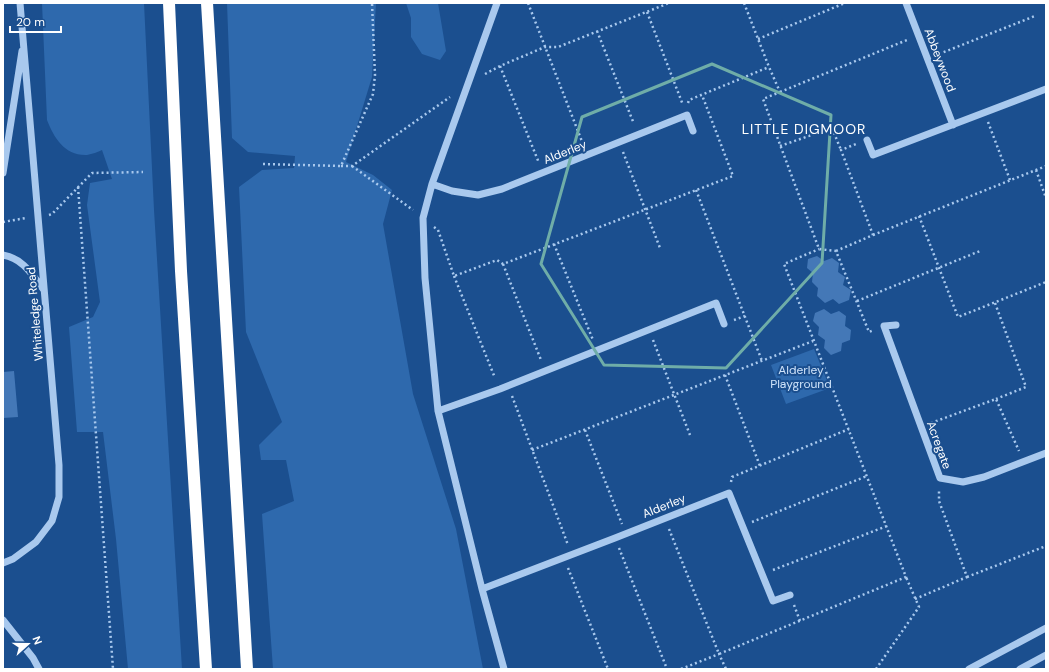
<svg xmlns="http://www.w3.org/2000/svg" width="1049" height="672" viewBox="0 0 1049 672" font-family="'DM Sans',sans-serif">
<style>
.green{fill:#2e69ad}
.building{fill:#4478b7}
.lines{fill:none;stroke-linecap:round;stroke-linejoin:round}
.path{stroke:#a9c9ee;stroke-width:2.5;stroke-dasharray:2 3;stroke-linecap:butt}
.minor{stroke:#a9c9ee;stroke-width:7}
.highway{stroke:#fff;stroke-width:12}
.marked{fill:none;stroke:#6fada8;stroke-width:3;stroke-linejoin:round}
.labels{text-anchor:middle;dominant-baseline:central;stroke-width:4;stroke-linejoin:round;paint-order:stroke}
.street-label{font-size:12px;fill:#fff;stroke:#1b4f8f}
.park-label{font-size:12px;fill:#cfe3fa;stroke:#1b4f8f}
.quarter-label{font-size:14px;letter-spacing:1px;fill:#fff;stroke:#1b4f8f}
</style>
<rect width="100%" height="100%" fill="#1b4f8f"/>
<path class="green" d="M42,3H144L154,210L182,669H128L116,539L103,432H77L69,327L93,317L100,302L87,205L90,183L112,179L102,150C98,152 92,154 87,155C65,156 54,138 47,120Z
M227,3H376L372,77L346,162L373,175L392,190L383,224L413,394L456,529L483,669H273L262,514L294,501L286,460H261L259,445L282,422L246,332L239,187L262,170L294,168L295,156L248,152L232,138Z
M406,3H438L446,51L440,60L422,54L411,37V18Z
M814,349L830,388L786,404L771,365Z"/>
<path class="building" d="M817,256L824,261L832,258L839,263L838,272L845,277L843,285L851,290L849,300L839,304L833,299L825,303L817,296L818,288L812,282L813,273L807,268L808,259Z
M824,309L831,314L839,311L846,316L845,326L851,330L850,340L842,343L841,351L831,355L824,348L825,340L818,335L819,327L813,321L815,313Z
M14,371L18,417L3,418V372Z"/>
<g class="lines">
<path class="path" d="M528,3L583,144
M744,3L769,67L780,92L763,99L819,249L836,251L869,332L874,330
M647,12L683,105
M597,31L634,124
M758,39L845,3
M939,54L1035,16
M500,66L539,163
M485,74L500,66L545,47H558L669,3
M780,92L907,40
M688,103L689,100L769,67
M988,122L1010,180
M780,146L832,128L841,150
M623,152L660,248
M263,164L341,166L373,94L375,75L372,3
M341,166H352L450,97
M352,166L413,210
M1036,170L1046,198
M78,187L113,669
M696,190L762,361
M49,215L52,214L92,173L143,172
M919,216L958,317L1046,282
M3,222L26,218
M434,227L438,230L454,276L497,260L503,264L733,176L702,95
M873,235L1046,166
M554,244L593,340
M836,251L873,235L841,150L856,144
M503,264L541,360
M454,276L495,378
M857,301L980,251
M995,303L1026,387L996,399
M734,320L745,316
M653,340L690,435
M725,375L760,466
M512,396L568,545
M931,423L996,399L1019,451
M585,430L622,524
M532,450L813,341
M731,482L732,477L849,429
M752,522L867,476
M669,529L719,654L906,577L784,264L819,249
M619,548L667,669
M568,568L608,669
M773,570L887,526
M967,577L1046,546
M915,599L967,577L939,501V489
M794,605L800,621
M681,669L719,654L726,669
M876,669L919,607L906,577"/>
<path class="minor" d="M497,3L432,184L423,218L425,278L438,411L482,589L504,669
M906,3L953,125
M867,140L873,155L1046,89
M3,173L22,51
M432,184L452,191L478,195L502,189L687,115L693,131
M3,255C23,258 33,276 44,290
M896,325L884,326L940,478L963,482L984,477L1046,453
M438,411L500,389L716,303L724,324
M3,563L13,559L36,542L52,521L59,497V465L20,3
M482,589L615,538L729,493L773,601L790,595
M3,620L33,658L39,669
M969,669L1046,628
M1020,669L1046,655"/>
<path class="highway" d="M169,3L181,271L206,669
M207,3L247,669"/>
</g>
<path class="marked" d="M712,64L831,115L822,263L726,368L604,365L541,264L582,117Z"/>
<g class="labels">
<g class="street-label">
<text transform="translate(940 60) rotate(69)">Abbeywood</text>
<text transform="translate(565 152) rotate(-22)">Alderley</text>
<text transform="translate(35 314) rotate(-95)">Whiteledge Road</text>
<text transform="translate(939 445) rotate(70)">Acregate</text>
<text transform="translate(664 506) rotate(-22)">Alderley</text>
</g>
<g class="park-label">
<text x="801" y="370">Alderley<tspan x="801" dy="14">Playground</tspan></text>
</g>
<g class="quarter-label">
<text x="804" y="129">LITTLE DIGMOOR</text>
</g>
</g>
<rect width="1049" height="672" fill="none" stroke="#ffffff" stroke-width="8"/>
<g transform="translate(28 644) rotate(69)" stroke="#1b4f8f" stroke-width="3" paint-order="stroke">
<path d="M0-3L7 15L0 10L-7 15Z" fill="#ffffff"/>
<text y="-6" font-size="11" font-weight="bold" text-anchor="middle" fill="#ffffff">N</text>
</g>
<path d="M10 26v6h51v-6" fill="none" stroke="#ffffff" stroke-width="2"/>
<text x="16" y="26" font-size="12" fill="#ffffff" stroke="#1b4f8f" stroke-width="3" paint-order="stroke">20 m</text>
</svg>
